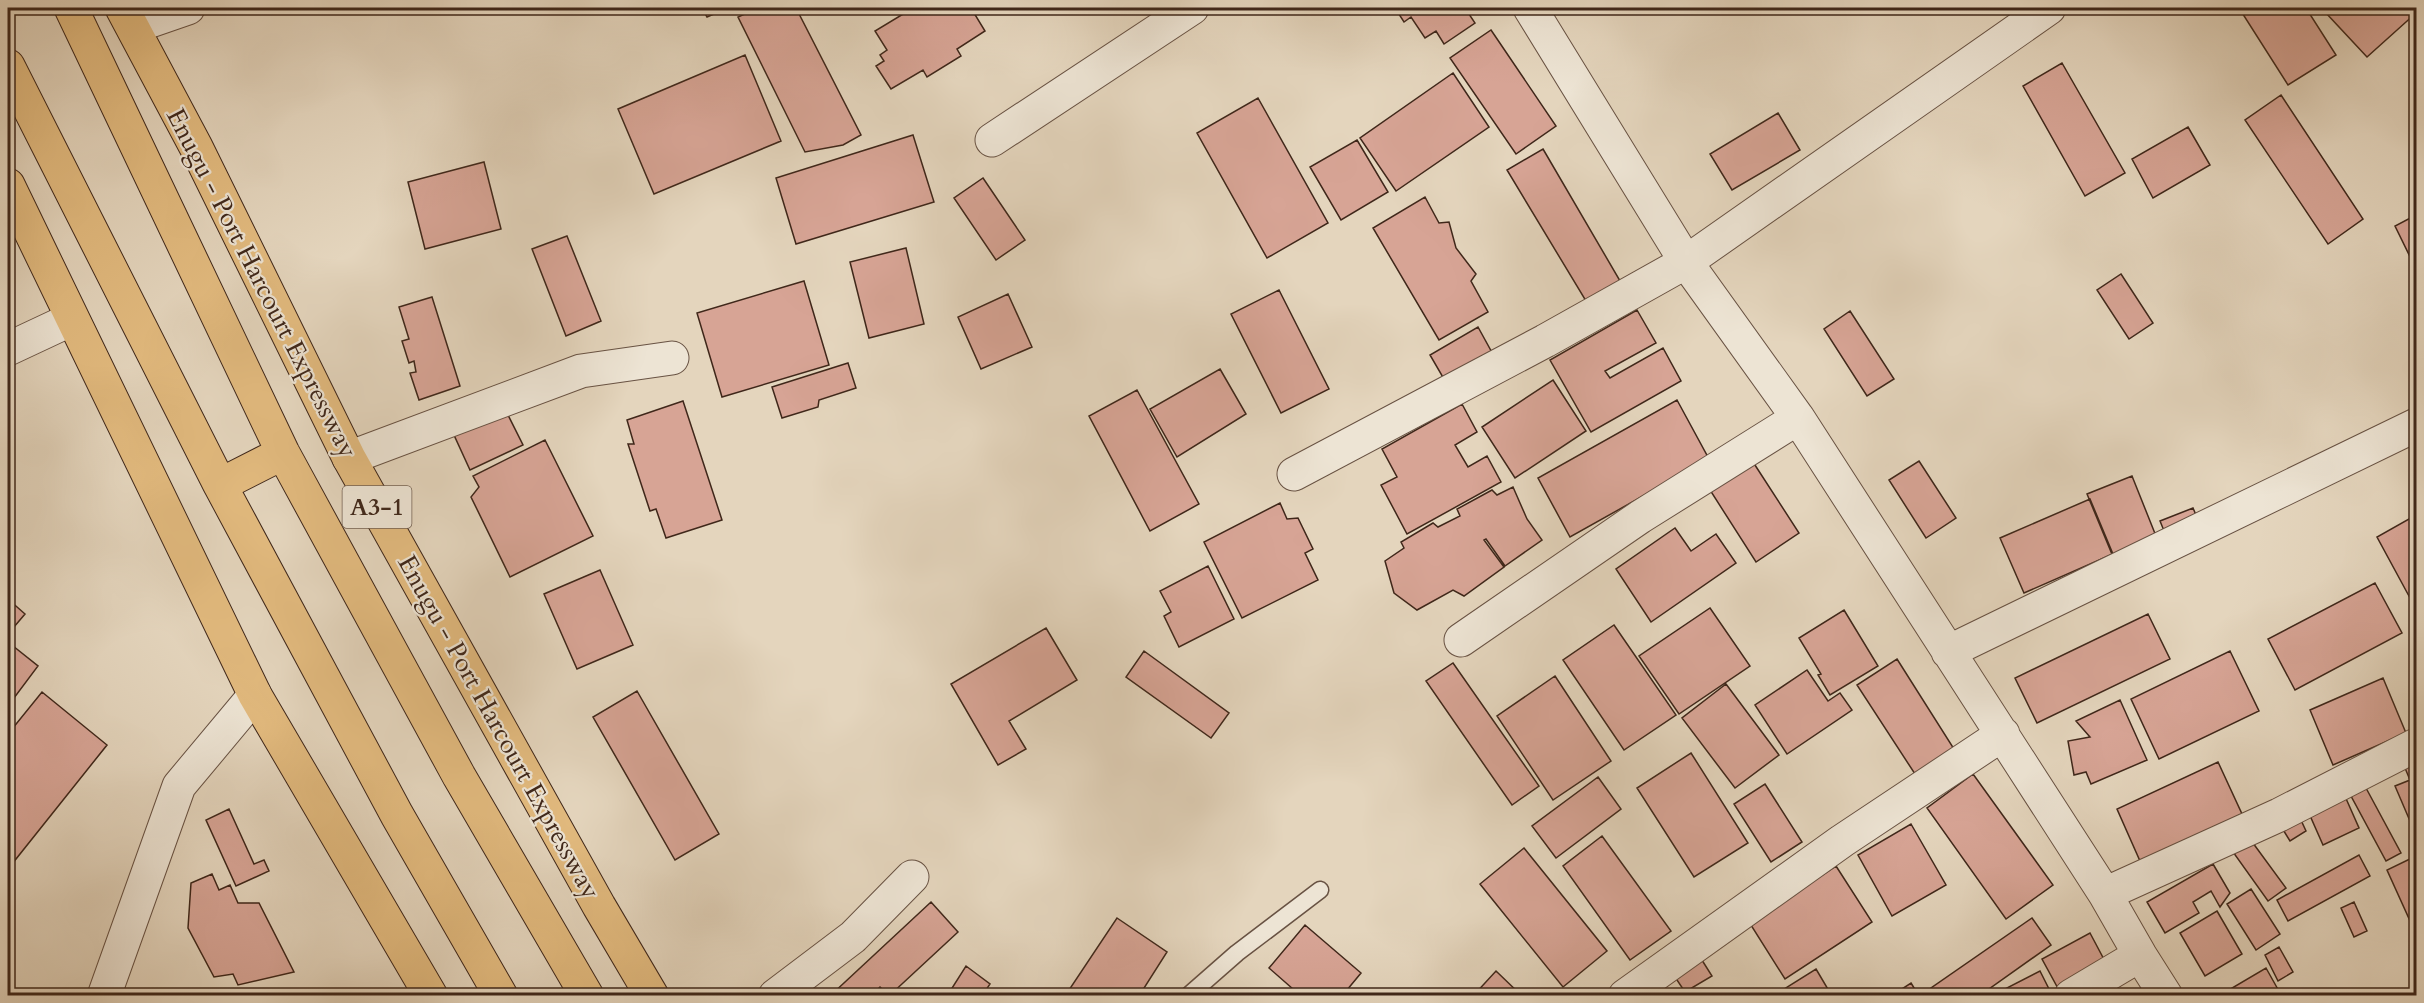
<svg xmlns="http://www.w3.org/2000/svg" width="2424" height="1003" viewBox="0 0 2424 1003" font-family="Cardo,serif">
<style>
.building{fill:#d7a495;stroke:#3f271a;stroke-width:1.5}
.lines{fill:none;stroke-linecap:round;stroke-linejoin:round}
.lane-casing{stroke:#685243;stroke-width:19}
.street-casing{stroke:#685243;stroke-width:35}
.primary-casing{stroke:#3f271a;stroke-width:35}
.highway-casing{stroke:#3f271a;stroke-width:35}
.lane{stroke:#ede4d4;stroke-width:16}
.street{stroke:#ede4d4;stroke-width:33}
.primary{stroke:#e2ba7e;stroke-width:33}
.highway{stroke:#e2ba7e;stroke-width:33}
.labels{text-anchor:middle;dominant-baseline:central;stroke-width:4.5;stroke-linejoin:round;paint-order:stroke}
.shield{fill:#ede4d4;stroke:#736052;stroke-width:1.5}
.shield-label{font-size:24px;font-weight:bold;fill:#3f271a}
.street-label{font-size:26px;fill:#3f271a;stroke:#ede4d4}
</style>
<rect width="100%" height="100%" fill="#e4d5bd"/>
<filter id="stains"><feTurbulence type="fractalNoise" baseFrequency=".00333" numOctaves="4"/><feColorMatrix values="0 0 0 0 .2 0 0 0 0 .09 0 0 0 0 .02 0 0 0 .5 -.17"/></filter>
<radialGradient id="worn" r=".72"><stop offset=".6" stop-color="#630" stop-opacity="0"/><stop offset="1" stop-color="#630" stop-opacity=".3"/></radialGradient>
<path class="building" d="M702,8H728L707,17Z
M758,8H796L861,135L843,145L805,152L738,17Z
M913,8H971L985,31L957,49L961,56L927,77L923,70L891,89L876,66L884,61L880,55L887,50L875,31Z
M1395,8H1465L1475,23L1444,44L1436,31L1425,38L1411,17L1404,22Z
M2239,8H2306L2336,55L2288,85Z
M2332,8H2416V13L2367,57L2326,13Z
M1491,30L1556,126L1516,154L1450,58Z
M745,55L781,141L654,194L618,109Z
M2062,63L2125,173L2085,196L2023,86Z
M1453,73L1489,127L1396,191L1360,138Z
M2281,95L2363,219L2328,244L2245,120Z
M1258,98L1328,223L1267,258L1197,133Z
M1778,113L1800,150L1732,190L1710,154Z
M2188,127L2210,165L2153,198L2132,159Z
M913,135L934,202L796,244L776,178Z
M1357,140L1388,192L1341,220L1310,167Z
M1543,149L1623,286L1589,306L1507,170Z
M484,162L501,229L425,249L408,182Z
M983,178L1025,240L996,260L954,198Z
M1425,197L1439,223L1449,222L1456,248L1476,274L1471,281L1488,312L1439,340L1373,228Z
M2416,215V269L2395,226Z
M567,236L601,321L566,336L532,249Z
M906,248L924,324L869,338L850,262Z
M2121,274L2153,323L2129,339L2097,290Z
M804,281L829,365L722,397L697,313Z
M1279,290L1329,389L1281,413L1231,314Z
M1008,294L1032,347L981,369L958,317Z
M432,297L460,386L419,400L410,373L416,372L414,361L409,363L402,341L409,339L399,307Z
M1637,310L1656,343L1605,371L1610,378L1663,348L1681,381L1591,432L1550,360Z
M1850,311L1894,379L1867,396L1824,329Z
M1478,327L1495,358L1448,386L1430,355Z
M848,363L856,388L819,400L818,407L782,418L772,387Z
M1220,369L1246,414L1177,457L1150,409Z
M1553,380L1586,431L1515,478L1482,427Z
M1137,390L1199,504L1150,531L1089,416Z
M1677,400L1709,459L1570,537L1538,478Z
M683,401L722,520L666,538L656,509L650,511L628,444H634L627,420Z
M1462,404L1477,432L1455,445L1468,467L1487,456L1501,482L1407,534L1381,485L1397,477L1382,449Z
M506,411L523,445L470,470L454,435Z
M545,440L593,536L510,577L471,497L479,487L473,476Z
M1919,461L1956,518L1926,538L1889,480Z
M1753,462L1799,533L1756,562L1710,490Z
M2132,476L2158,541L2114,559L2087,494Z
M1513,487L1527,519L1542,540L1505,566L1486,539L1484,540L1504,567L1464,596L1453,590L1417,610L1394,593L1385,561L1404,548L1401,542L1433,523L1438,527L1460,516L1457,509L1492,490L1497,495Z
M2090,499L2113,554L2024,593L2000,538Z
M1280,503L1287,519L1298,518L1313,549L1305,553L1318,580L1242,618L1204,542Z
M2193,508L2202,529L2169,543L2160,521Z
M2416,515V609L2377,537Z
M1675,528L1691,551L1716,534L1736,563L1651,622L1616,569Z
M1208,566L1234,619L1179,647L1164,616L1171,612L1160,591Z
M600,570L633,645L577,669L544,594Z
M2375,583L2402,633L2295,690L2268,639Z
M8,599L25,614L8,634Z
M1710,608L1750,666L1679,714L1639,656Z
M1844,610L1878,666L1830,695L1818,675L1821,674L1799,638Z
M2148,614L2170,659L2037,723L2015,678Z
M1614,625L1676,715L1624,750L1563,660Z
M1046,628L1077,680L1009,721L1026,749L998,765L951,684Z
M8,642L38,666L8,706Z
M1144,651L1229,713L1211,738L1126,677Z
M2230,651L2259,711L2159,759L2131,699Z
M1897,659L1954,749L1915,774L1857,685Z
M1453,663L1539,786L1512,805L1426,681Z
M1807,670L1828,701L1840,693L1852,710L1787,754L1755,705Z
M1555,676L1611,761L1553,800L1497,716Z
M2383,678L2406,733L2333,765L2310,710Z
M1726,684L1779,755L1735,788L1682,718Z
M637,691L719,834L675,860L593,717Z
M42,692L107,745L8,869V734Z
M2120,700L2147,760L2091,784L2086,772L2074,775L2068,741L2090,737L2076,721Z
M1691,753L1748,843L1694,877L1637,788Z
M2218,762L2242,814L2140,861L2117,809Z
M2416,763V818L2410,821L2395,786L2410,780L2405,768Z
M1973,774L2053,885L2006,919L1927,808Z
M1598,777L1621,809L1556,858L1532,826Z
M1765,784L1802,842L1771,862L1734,804Z
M2366,788L2401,853L2386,861L2351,796Z
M2344,794L2359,828L2323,845L2308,811Z
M229,809L254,864L264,860L269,871L236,886L206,820Z
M2300,818L2306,831L2290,841L2282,828Z
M1911,824L1946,885L1892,916L1858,855Z
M1602,836L1671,931L1630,960L1563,866Z
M2250,839L2286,888L2268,901L2233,852Z
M1524,848L1607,951L1563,987L1480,884Z
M2359,855L2370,876L2288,921L2277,900Z
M2416,856V921L2411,923L2387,870Z
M2213,864L2230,893L2220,907L2211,891L2193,902L2199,913L2165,933L2147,902Z
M1836,866L1872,922L1785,979L1749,922Z
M212,874L219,890L230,885L238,903H259L294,972L238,985L233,974L214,977L188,928L191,883Z
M2251,889L2280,934L2256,950L2227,904Z
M931,902L958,932L889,996L880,987L871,996H830Z
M2354,902L2367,931L2354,937L2341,908Z
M2217,911L2242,954L2205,976L2180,933Z
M1117,918L1167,952L1139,996H1065Z
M2032,918L2051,945L1979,996H1936L1931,988Z
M1305,925L1361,973L1342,996H1301L1269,968Z
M2090,933L2108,967L2060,992L2042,959Z
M2279,947L2293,972L2278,981L2265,955Z
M1700,957L1712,976L1685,992L1673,974Z
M966,966L990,984L982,996H947Z
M2266,968L2280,993L2276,996H2230L2227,991Z
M1816,969L1832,996H1773Z
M1496,971L1522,996H1473Z
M2040,971L2050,991L2041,996H2001L1999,992Z
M1911,983L1919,996H1891Z
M2113,986L2120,996H2098Z"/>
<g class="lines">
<defs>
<path id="lane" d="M1188,996L1237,953L1320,890"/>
<path id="street" d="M1530,8L1686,262L1798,418L2105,894L2140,955L2166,996
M133,27L188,8
M992,140L1192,8
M8,349L72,319
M349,458L581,371L672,358
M1294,474L1545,341L1686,262L2049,8
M1461,640L1640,517L1798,418
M1948,652L2416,425
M2105,894L2279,815L2416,745
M104,996L179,786L255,695
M775,996L853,937L912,877
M1625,996L1842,841L2003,734
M2071,996L2140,955"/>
<path id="primary" d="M122,8L196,147L349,458L599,906L652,996
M8,185L255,695L431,996"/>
<path id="highway" d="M71,8L283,453L459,776L587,996
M8,66L220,485L397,815L501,996
M220,485L283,453"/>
</defs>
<use href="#lane" class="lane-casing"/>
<use href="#street" class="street-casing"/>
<use href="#primary" class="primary-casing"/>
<use href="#highway" class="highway-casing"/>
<use href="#lane" class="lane"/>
<use href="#street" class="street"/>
<use href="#primary" class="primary"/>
<use href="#highway" class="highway"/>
</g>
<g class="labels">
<rect class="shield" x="342.5" y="486" width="69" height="42" rx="4.5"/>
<g class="shield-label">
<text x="377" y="507">A3-1</text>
</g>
<g class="street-label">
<text transform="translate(262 283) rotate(63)">Enugu - Port Harcourt Expressway</text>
<text transform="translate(499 727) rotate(61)">Enugu - Port Harcourt Expressway</text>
</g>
</g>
<rect width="2424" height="1003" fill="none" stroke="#e4d5bd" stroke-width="30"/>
<rect x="9" y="9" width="2406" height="985" fill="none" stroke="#3f271a" stroke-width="3"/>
<rect x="15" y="15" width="2394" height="973" fill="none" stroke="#3f271a" stroke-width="1.5"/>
<rect width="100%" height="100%" filter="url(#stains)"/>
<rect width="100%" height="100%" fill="url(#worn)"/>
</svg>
